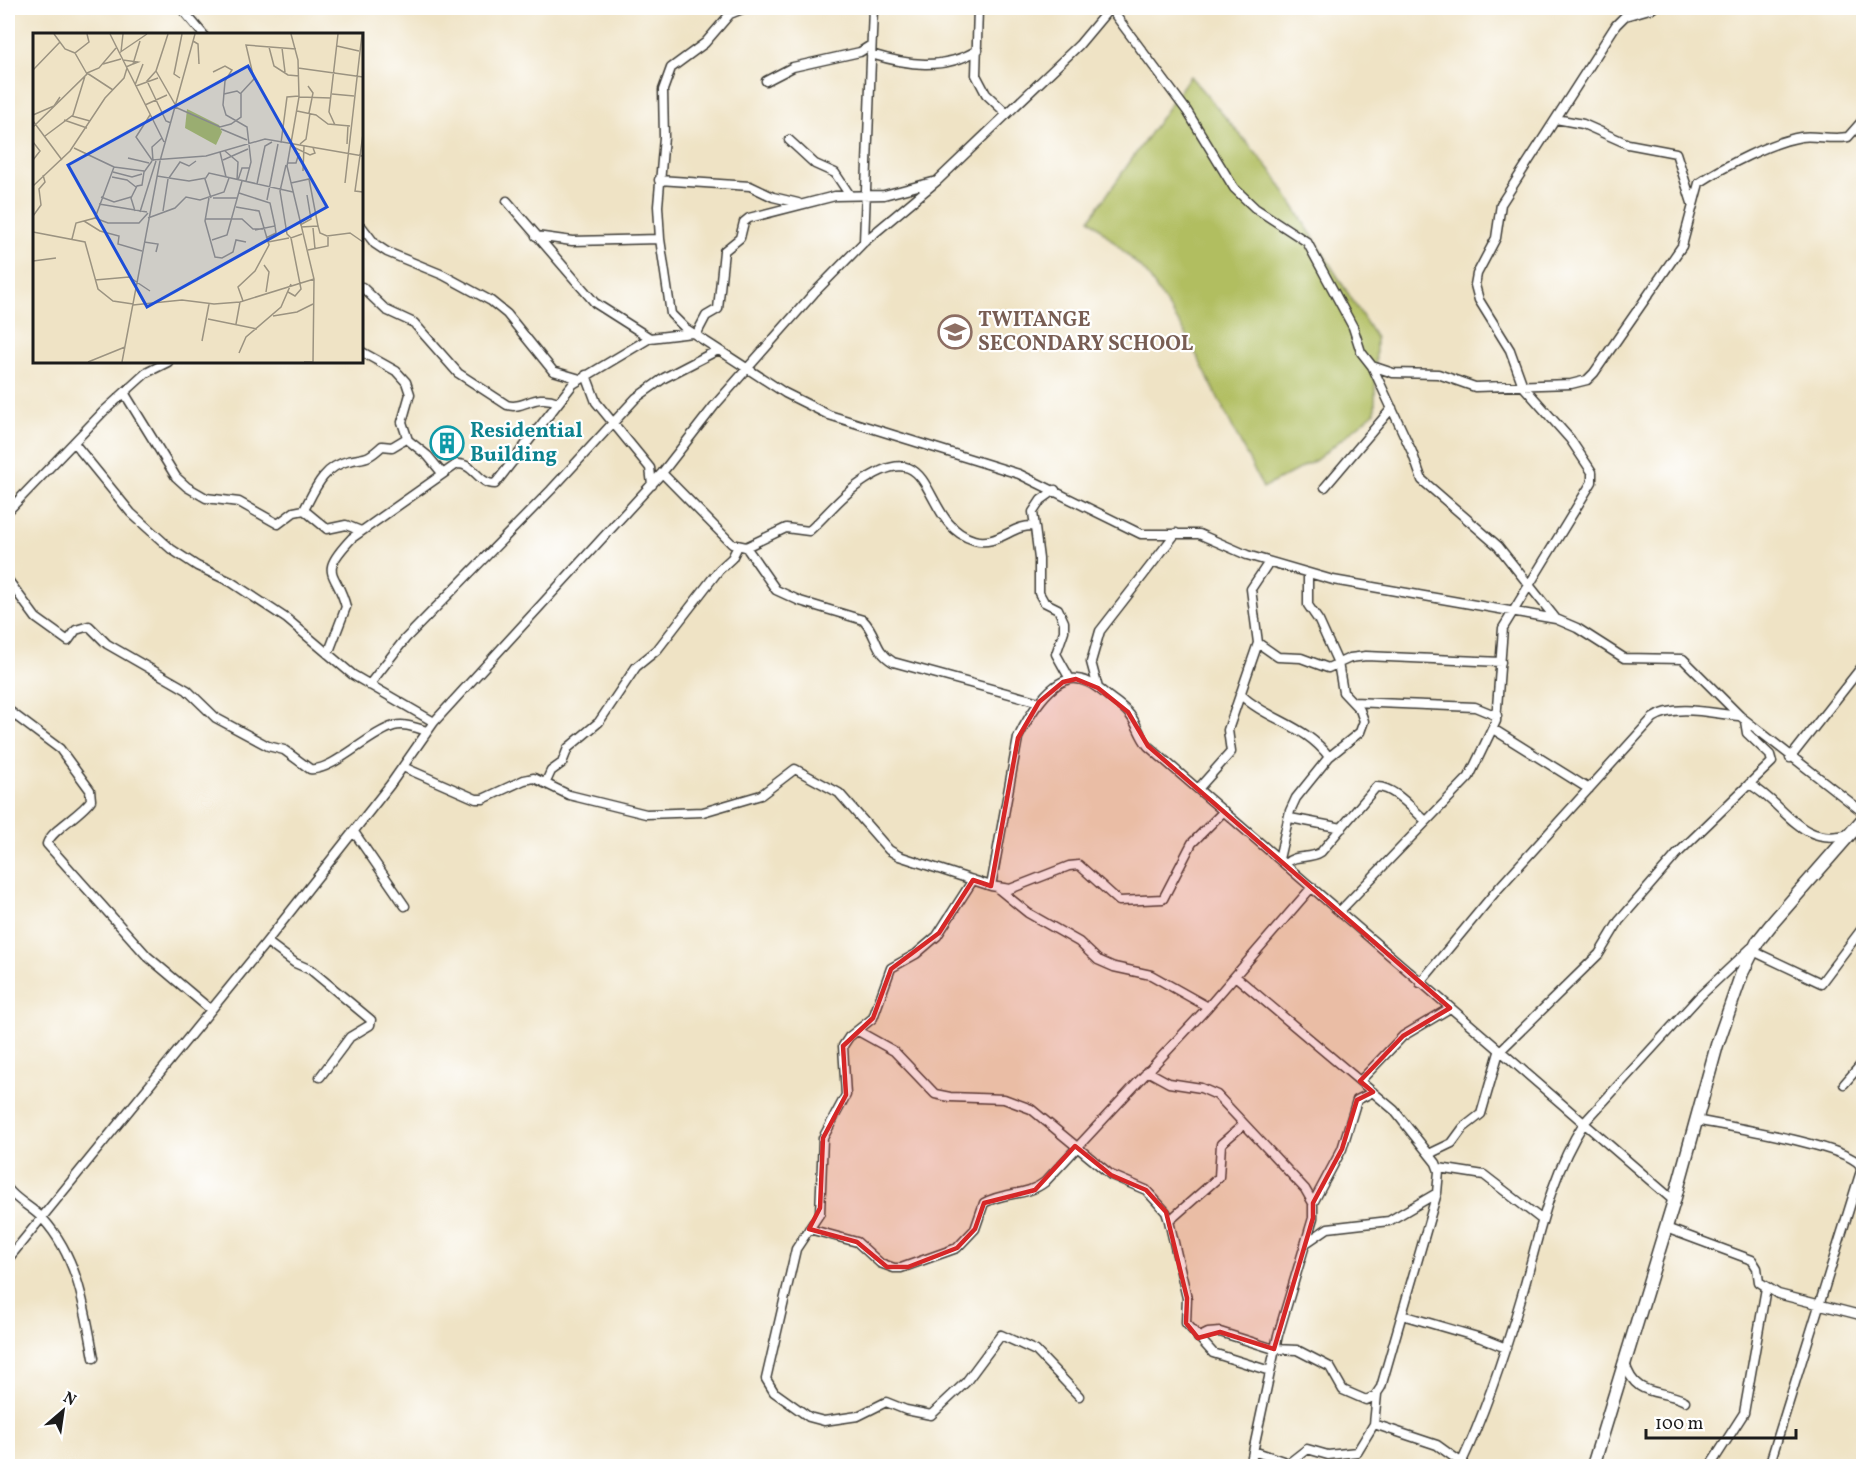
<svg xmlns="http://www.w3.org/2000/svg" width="1871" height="1474" viewBox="0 0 1871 1474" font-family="Vollkorn,serif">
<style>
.green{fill:#b1be60;stroke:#666d3e;stroke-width:1.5}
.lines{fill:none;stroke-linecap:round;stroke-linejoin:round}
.street-casing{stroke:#3c3a35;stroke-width:11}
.secondary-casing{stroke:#3c3a35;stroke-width:15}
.street{stroke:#fff;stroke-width:8}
.secondary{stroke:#fff;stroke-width:12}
.marked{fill:#d62828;fill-opacity:0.2;stroke:#d62828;stroke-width:4.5;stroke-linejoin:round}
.labels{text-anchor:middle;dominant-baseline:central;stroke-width:4.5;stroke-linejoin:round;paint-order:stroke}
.education-label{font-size:21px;font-weight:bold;fill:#785e54;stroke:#fff;text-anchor:start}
.culture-label{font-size:21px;font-weight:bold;fill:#0d838f;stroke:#fff;text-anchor:start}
.inset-road{fill:none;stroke:#9b9381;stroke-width:1.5}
.view{fill:#1d4ed8;fill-opacity:0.15;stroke:#1d4ed8;stroke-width:3}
.inset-edge{fill:none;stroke:#1c1c1c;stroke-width:3}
</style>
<rect width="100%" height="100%" fill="#fff"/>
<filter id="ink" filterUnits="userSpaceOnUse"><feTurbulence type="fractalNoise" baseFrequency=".0167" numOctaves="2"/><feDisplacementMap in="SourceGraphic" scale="12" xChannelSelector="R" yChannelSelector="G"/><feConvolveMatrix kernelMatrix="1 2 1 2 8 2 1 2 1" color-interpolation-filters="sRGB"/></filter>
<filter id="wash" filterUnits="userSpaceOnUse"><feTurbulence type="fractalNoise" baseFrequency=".008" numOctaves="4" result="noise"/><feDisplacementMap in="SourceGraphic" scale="24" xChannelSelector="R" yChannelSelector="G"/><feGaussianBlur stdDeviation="1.35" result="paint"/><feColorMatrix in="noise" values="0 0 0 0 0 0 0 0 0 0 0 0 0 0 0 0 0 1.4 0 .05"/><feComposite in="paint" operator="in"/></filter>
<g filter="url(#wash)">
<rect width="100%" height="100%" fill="#efe3c5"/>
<path class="green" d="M1190,76L1273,173L1376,338L1375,412L1316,460L1263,488L1186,334L1146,273L1090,219Z"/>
</g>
<g filter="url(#ink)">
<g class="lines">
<defs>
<path id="street" d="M181,8L203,34
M745,8L730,14L705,43L671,68L663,90L664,137L658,206L660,239L671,314L685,328L785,393L829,415L1019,474L1141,534H1199L1247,555L1333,580L1556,619L1577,628L1624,658L1683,659L1740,716L1864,813
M978,8L976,75L986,94L1006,113
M1110,8L1187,111L1234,188L1255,208L1307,242L1353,327L1361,352L1372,366L1393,373L1438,374L1475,387L1571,384L1587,380L1594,373L1682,246L1699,183C1725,166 1771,142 1801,137C1814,135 1832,140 1848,137L1864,119
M871,54C907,65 943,71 978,50
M766,81L793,67L860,52L871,45
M1556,119L1583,124L1628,144L1676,153L1692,203
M789,140L815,164L835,173L849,194
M659,180L750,186L773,197L798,203
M507,201L595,303L650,338
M362,227L375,244L387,252L443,275L491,301L507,314L553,371L580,379
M536,236L572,241L660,239
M864,242L873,8
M362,287L386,310L414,323L458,373L507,405C524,410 534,392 558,402
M696,335L706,316L718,309L724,251L740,238L744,222L749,218L835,196L884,195L933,182
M362,352L396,371L406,382L410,394L402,422L408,440L428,456L442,473
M1372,366L1412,452L1422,480L1498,546L1556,619
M586,375L596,402L650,468L652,485
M125,394L176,477L187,487L206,498L239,502L278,524L294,512L304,510L327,529L346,525L361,531
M74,443L131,513L171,549L197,566L231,582L287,619L353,675L434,722
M662,473L732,544L746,547L786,528L809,531C826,516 840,497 859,484C939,427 918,524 974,540C997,547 1013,524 1034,526
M1325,487L1392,408
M1055,490L1041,500L1033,512L1039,559V593L1044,602L1058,609L1064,622V631L1056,654L1070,679
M304,510C315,489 323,467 348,461C366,457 367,460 382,446L392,447L407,438
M8,511L103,412L146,373L168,362
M746,547L776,590L800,601L863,620C878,635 873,650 893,662L1039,702
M8,580L36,618L68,641L76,630L89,626L107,644L187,690L216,718L268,746L284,750L310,769C332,772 369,733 394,726C405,723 416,728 427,731
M1258,643L1278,657L1301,658L1328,668L1350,658L1366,656L1501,662
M328,654L346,607C337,570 316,576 352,538L457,464C474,463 478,484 495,484L573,384L650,338L692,333
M369,685L405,639L551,490L636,398L664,378L718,350
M1098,688L1091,662L1100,631L1176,533
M1240,694C1267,720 1306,725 1329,757
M1353,702L1475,707L1497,716
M8,710L60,749L90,790L91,800C81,815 51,830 47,844L147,956L211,1010
M1493,729L1589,789
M1790,758L1864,664
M403,767L476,799H483L524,780L534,778L569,795L646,814L703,812L761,795L795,769L839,793L889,850L899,856L991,886L1010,889L1069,866L1079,865L1119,901L1163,899L1192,843L1224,811
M546,782L551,771L562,763L568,748L599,722L636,667L657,650L719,570L732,558L738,546
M1749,784C1786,804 1799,848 1849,834
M1198,789L1231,752L1228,730L1258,643L1251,589L1269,562
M1290,818L1342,828
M1858,825L1864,851
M354,832L405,906
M1279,859L1290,811L1296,798L1329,757L1360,732L1364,721L1360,710L1343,692L1338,663L1319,621L1308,605V573
M1285,864C1297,853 1309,860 1321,852L1376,787C1394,786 1413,810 1426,821
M973,880L937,936L916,954L891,968L873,1018L849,1037L843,1046L846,1095L823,1138L820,1213L796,1249L766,1379L774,1392L809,1417L824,1421L858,1416L886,1402L906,1410L931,1415L966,1382L1001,1335L1036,1351L1079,1396
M991,886L1018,738C1027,719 1051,676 1077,679C1089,680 1100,689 1109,697C1116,702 1125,708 1130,715C1138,725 1139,735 1148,746L1674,1201
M996,887L1028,913L1079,942L1098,960L1114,967L1151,975L1208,1007
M1340,911L1469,777L1496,721L1503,628L1592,482V472L1570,439L1523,386L1510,350L1479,300L1475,285L1477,274L1496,238L1501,204L1616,25L1625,16L1653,8
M267,942L295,963L311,970L371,1020L370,1025L350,1037L320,1077
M1753,951L1821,983L1864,926
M1420,983L1497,890L1653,718C1675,703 1715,714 1739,716
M858,1031L894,1051L935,1094L950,1097L1004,1099L1031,1109L1111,1175L1146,1190L1166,1212L1169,1221L1187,1298L1186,1323L1213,1353L1270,1371
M1147,1071L1169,1083L1201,1088L1217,1095L1305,1189L1313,1203V1218L1278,1335L1250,1466
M1360,1081L1403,1036L1450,1008
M1844,1084L1864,1061
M1695,1120C1725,1126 1845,1145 1860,1165L1861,1171L1769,1466
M1429,1154L1452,1143L1463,1128L1481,1114L1499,1052L1599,954L1619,921L1677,854L1772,762L1770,755L1747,733L1745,721
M1439,1168L1484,1175L1541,1219
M8,1189C17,1201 32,1207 43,1219C78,1257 85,1309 94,1358
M1313,1203L1342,1149L1357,1100L1373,1092
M1169,1221L1219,1177L1221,1144L1244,1124
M1666,1228L1752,1260L1757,1268L1759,1282L1778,1294L1864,1316
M809,1229L857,1242L880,1263L894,1268H901L957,1248L975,1229L984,1203C1004,1191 1026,1197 1045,1182L1208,1007L1312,887
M1306,1243L1328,1228L1389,1221L1437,1193
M8,1259L264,945L390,785L434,722L662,473L715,405L814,293L864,242L937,181L1079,45L1110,8
M1402,1315L1481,1338L1506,1348
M1198,1338L1208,1333L1220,1332L1274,1349L1297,1350L1330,1367L1343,1390L1366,1400L1375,1396L1381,1387L1437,1193L1439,1171L1436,1163L1394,1110L1235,976
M1625,1363C1635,1399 1660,1388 1685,1401
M1374,1424L1437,1445L1462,1463
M1253,1451L1289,1463L1307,1449L1328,1455L1357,1452L1374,1424L1377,1394
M1460,1466C1486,1411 1505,1353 1522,1295C1539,1236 1550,1176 1584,1123L1699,997L1751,948
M1710,1466L1744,1413L1766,1288"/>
<path id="secondary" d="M1593,1466L1674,1201L1717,1045L1742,973L1758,941L1774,921L1864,818"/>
</defs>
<use href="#street" class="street-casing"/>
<use href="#secondary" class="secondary-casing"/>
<use href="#street" class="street"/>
<use href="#secondary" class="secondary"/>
</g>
</g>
<path class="marked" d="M1076,679L1098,688L1128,712L1148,746L1450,1008L1403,1036L1360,1081L1373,1092L1357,1100L1342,1149L1313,1203V1218L1274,1349L1220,1332L1198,1338L1186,1323L1187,1298L1166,1212L1146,1190L1111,1175L1075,1146L1035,1190L984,1203L975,1229L957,1248L908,1267H887L857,1242L809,1229L820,1208L823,1138L846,1095L843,1046L873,1018L891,969L939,933L973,880L991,886L1018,738L1039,702L1063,682Z"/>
<defs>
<symbol id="school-ring" viewBox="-11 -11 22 22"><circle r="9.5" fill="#fff" stroke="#8d6e63" stroke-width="1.5"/><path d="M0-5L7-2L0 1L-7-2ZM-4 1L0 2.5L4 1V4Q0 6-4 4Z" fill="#8d6e63"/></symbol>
<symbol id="building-ring" viewBox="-11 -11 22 22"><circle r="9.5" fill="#fff" stroke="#0f9aa8" stroke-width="1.5"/><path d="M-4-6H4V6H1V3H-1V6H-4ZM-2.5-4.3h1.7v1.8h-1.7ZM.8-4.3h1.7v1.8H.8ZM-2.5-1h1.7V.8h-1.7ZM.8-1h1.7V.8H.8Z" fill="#0f9aa8"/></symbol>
</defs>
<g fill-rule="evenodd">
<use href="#school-ring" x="936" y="313" width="38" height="38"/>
<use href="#building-ring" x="428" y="424" width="38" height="38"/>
</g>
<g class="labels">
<g class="education-label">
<text x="978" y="320">TWITANGE<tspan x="978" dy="24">SECONDARY SCHOOL</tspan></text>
</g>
<g class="culture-label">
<text x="470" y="431">Residential<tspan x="470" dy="24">Building</tspan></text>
</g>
</g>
<g transform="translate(33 33)">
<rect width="330" height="330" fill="#efe3c5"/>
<path d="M154,76L186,92L189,99L183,112L152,95Z" fill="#b1be60"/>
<path class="inset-road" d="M21,1L32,16L42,20M77,1L131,109M135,1L123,38L143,73M258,1L265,27L266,64L254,133L281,246L280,329H271M160,8L165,11L166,31M304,13L326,18M236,14L241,33L255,42L266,43M249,15L252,39M88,19L90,1M86,20L114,1M90,27L105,29L100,31M70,31L88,26M93,34L100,31L107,8M265,35L330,44M0,37L27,9M123,38L114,48L133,88L138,90M180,39L192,33L199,37L192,48L190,72L193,82L214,94L218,129L213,148M54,40L66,35L83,15M54,40L80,57M147,45L141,41L149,1M102,52L110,31M103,53L125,45M275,53L280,60L276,80M191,61L204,58L208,61M299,61L321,63M266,64L298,65M112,72L134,62M142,74L187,94L198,91L208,84V60L221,46L213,12L263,16M264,78L283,82L295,91L317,93M0,82L21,73L27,64M117,82L103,104L119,127L173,123L232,106L330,123M39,83L57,88M31,87L54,95M0,88L29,127M302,92L296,79L305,1M0,94L54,41L42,20L56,9L54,1M188,96L214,107M330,101L322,158L330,159M12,103L40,82L52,43M0,109L7,118L0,127M248,110L254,64L266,63M267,111L273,106L277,80M314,111L315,92M258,113L277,122L282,120L280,115M192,118L205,129L204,147M187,119L193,144M95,125L116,130M190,127L215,116M120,128L119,114L129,105M254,130H263L266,120M253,132L247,158L254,201L258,205L269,201M81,134L111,138M270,138L271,113M80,139L99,144L109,141M124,143L136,145L147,129L156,133L163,128M79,144L94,147L103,154M136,145L156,148L173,145M205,147L209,135H216M258,150L276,146L285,193L268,194M312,150L329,1M224,151L232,113L239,109M0,153L37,118L72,65L91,45L94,35M206,160L237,170L242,193L222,197M68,164L81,169L98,164M176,165L172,188L182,224L189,225L200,219L203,207L213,209M178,165L172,146L176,140L260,159M180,165H205M234,167L245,111M66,171L114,179M203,174L226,178L236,212L222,238L205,254L210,268M102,178L98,165L104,153L109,152L111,139L119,128M130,178L135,146M107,179L123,128M0,183L8,172L6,156L12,149L10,142M62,185L75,190H106L115,180M115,185L142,175L153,164L167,167L191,159L196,145M173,186H209L220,196H230M51,188L67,198L86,203L85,211L109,218M267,192L278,186L274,162M285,193L287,200L294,203L317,200L330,209M280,195L282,216M0,199L52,209L65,256L80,268L100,271M233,205L243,200L242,193M39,206L43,190L62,185L81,134L41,115M179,207L194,202L209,148M111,209L125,211L123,219M235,209L256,205M275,217L295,213V204M0,228L23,225M231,232L236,239L233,259M62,247L96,244L117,258M255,259L262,263L268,256L258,205M100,272L149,267L181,271L207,269L281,246M240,283L264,279L280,271M175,286L224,296M203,291L207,269M169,308L176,271M206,320L213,304L248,274L258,251M55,329L92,314M89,329L127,128L162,1"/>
<path class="view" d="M215,33L294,174L114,274L35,132Z"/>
<rect width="330" height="330" class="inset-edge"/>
</g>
<rect width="1871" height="1474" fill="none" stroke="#fff" stroke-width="30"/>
<g transform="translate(63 1411) rotate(29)" stroke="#ffffff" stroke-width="4.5" paint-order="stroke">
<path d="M0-4.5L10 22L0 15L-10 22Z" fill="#1c1c1c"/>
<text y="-9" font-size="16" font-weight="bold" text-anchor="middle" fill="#1c1c1c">N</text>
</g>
<path d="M1646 1429v9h150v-9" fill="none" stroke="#1c1c1c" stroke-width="3"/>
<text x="1655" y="1429" font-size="18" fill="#1c1c1c" stroke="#ffffff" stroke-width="4.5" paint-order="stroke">100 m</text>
</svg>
